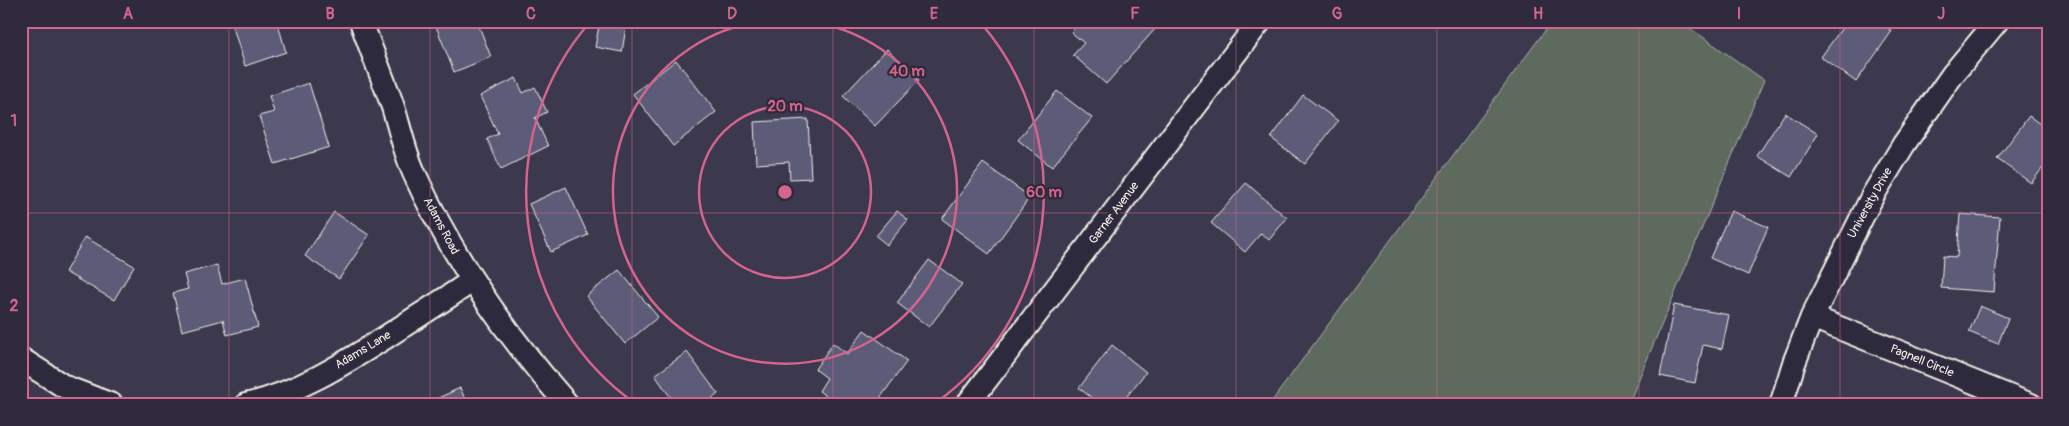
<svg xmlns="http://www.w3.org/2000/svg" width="2069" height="426" viewBox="0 0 2069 426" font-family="Pangolin,sans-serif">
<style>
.green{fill:#5e6a5f;stroke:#a9aea4}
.building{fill:#5b5b79;stroke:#f4f1e8}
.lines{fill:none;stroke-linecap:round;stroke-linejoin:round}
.street-casing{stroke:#f4f1e8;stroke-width:26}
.street{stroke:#2f2a3d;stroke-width:22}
.grid{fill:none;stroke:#d4648c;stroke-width:1;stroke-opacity:0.55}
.ring{fill:none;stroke:#d4648c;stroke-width:2.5}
.labels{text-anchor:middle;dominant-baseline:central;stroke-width:4.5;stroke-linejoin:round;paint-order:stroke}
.street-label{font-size:12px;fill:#f4f1e8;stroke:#2f2a3d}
.centre{fill:#d4648c;stroke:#2f2a3d;stroke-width:2.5}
.ring-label{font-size:15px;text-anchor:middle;font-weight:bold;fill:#d4648c;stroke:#2f2a3d;stroke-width:4.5;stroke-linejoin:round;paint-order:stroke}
.neatline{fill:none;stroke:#d4648c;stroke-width:2}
.grid-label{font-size:16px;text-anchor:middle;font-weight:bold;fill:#d4648c}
</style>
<rect width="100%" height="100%" fill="#3c394f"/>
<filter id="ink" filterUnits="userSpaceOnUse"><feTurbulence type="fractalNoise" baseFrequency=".02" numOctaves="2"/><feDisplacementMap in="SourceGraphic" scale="10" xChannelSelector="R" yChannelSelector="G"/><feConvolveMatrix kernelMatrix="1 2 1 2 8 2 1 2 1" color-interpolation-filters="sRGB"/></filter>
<g filter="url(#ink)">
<path class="green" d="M1552,21H1680L1764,80L1628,405H1269Z"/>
<path class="building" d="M231,21H277L286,52L245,66Z
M434,21H477L491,57L454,72Z
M600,21H627L622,52L595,47Z
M1081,21H1149L1156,28L1106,84L1073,55L1084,43L1071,32Z
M1847,21H1878L1892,31L1856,82L1821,57Z
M887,49L919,80L875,126L843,96Z
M676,60L716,112L673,146L633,94Z
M516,78L523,93L535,87L547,112L535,118L548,146L501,169L487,139L498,134L480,96Z
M309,83L329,147L275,164L259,116L274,112L269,96Z
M1057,91L1092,118L1052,167L1018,140Z
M1303,95L1338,121L1305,164L1271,138Z
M1785,113L1818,134L1791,177L1757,156Z
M2029,116L2048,130V161L2031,183L1997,159Z
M808,119L811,178L790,179L789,162L756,164L754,122Z
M983,163L1030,197L989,254L942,219Z
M21,166L28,167L22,210H21Z
M1246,183L1287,218L1269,240L1261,233L1245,252L1211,223Z
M566,187L588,235L551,252L529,204Z
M897,211L908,220L887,245L876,236Z
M1731,211L1768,227L1748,275L1710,258Z
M334,212L369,235L339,279L305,256Z
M1960,214L2000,217L1994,292L1941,288L1943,256L1957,257Z
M85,237L134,266L114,300L65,272Z
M929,260L962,284L929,327L897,303Z
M217,265L222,284L245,278L258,327L227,335L223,320L182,331L173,293L188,289L184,274Z
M619,270L658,317L625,344L586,296Z
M1674,305L1729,315L1722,349L1703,345L1695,383L1660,376Z
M1980,306L2008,318L1998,344L1969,332Z
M864,330L907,361L875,405H838L819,391L827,378L815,369L833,343L847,354Z
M1112,345L1146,372L1120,405H1101L1079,388Z
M687,352L718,394L703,405H676L655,375Z
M460,388L468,405H423Z"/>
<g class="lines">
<defs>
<path id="street" d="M361,21C371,50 383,78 393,107C400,129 405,154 415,175C453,259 507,336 568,405
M1812,317L2031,405
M21,359L65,387L112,405
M246,405C297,393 342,365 386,337C415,318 444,300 472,281
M967,405L1260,21
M1781,405L1794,363L1812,317L1873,195L1904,144L1953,74L1997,21"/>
</defs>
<use href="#street" class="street-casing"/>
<use href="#street" class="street"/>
</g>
</g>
<path class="grid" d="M229,21V405M430,21V405M632,21V405M833,21V405M1034,21V405M1236,21V405M1437,21V405M1639,21V405M1840,21V405M21,213H2048"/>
<g class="ring">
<circle cx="785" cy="192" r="86"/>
<path d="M806 21A172 172 0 1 1 764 21"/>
<path d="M636 404A259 259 0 0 1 590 22M980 22A259 259 0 0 1 934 404"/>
</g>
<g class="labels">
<g class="street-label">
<text transform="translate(1870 203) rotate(-61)">University Drive</text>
<text transform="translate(1114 213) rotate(-53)">Garner Avenue</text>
<text transform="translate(441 226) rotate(62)">Adams Road</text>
<text transform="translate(363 350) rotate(-31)">Adams Lane</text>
<text transform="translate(1922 361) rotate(22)">Pagnell Circle</text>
</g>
</g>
<circle cx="785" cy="192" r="8" class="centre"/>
<g class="ring-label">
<text x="907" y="76">40 m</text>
<text x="785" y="111">20 m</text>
<text x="1044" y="197">60 m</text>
</g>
<rect width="2069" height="426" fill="none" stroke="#2f2a3d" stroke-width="55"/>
<rect x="28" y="28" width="2014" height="370" class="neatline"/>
<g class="grid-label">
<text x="128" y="19">A</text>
<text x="330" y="19">B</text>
<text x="531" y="19">C</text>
<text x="732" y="19">D</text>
<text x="934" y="19">E</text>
<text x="1135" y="19">F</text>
<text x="1337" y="19">G</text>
<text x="1538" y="19">H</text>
<text x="1739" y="19">I</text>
<text x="1941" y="19">J</text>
<text x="14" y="126">1</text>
<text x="14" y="311">2</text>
</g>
</svg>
